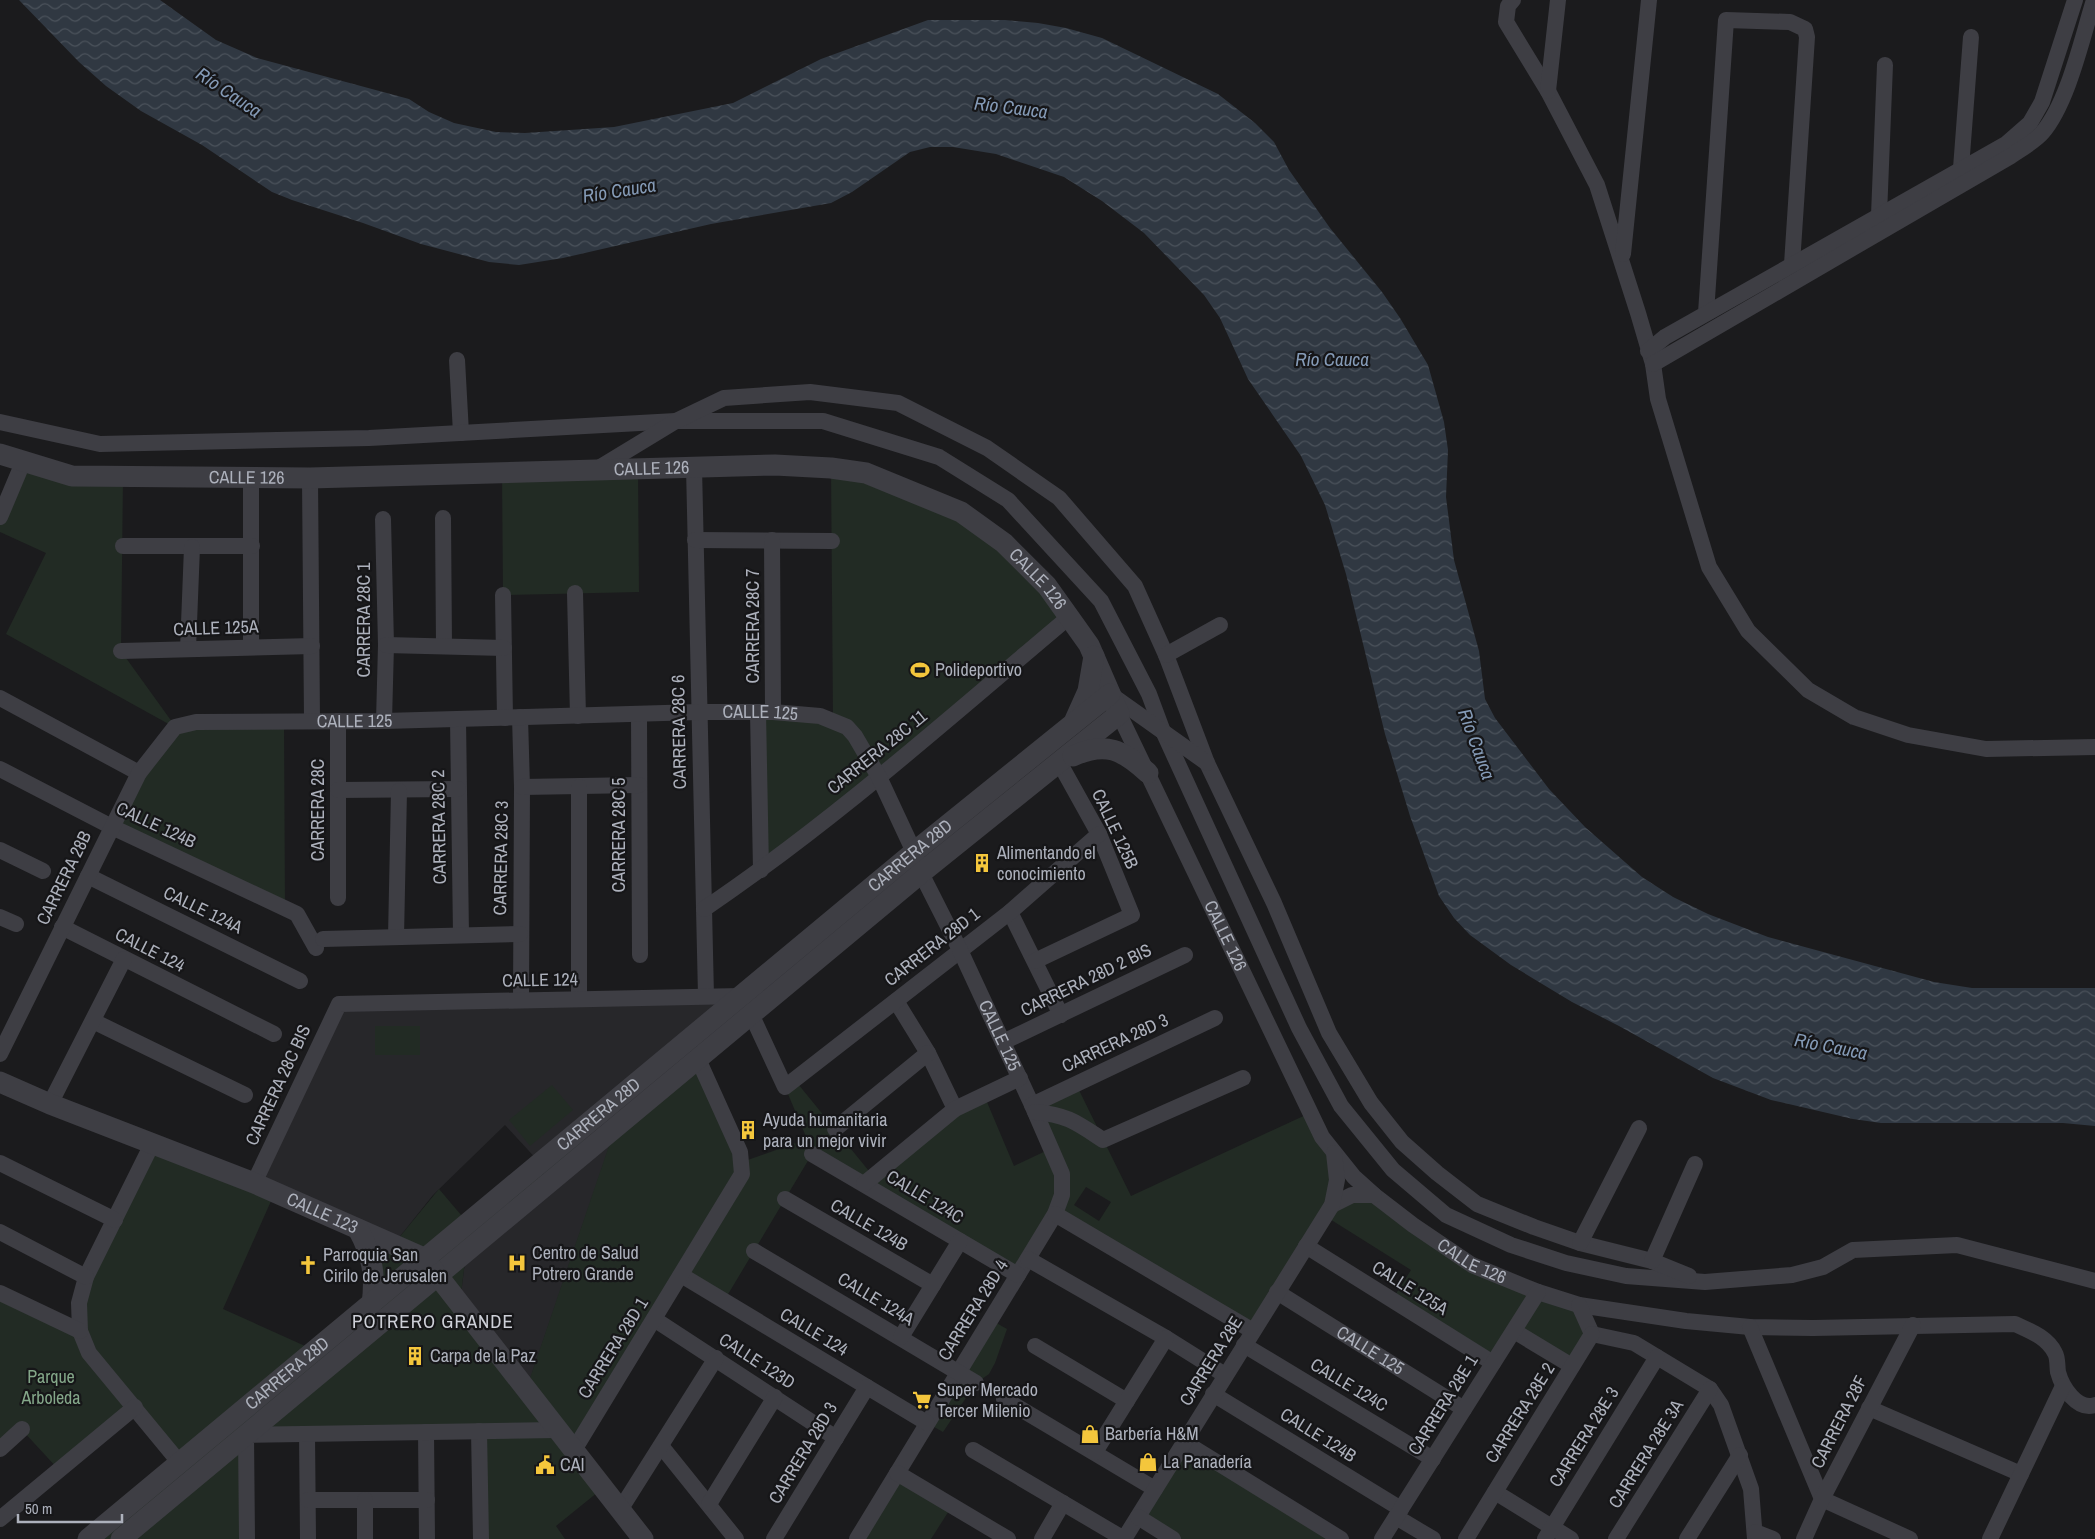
<svg xmlns="http://www.w3.org/2000/svg" width="2095" height="1539" viewBox="0 0 2095 1539" font-family="'Archivo Narrow',sans-serif">
  <style>
    .built { fill: #27272a }
    .green { fill: #222b24; fill-rule: evenodd }
    .water { fill: url(#water-waves) }
    .lines { fill: none; stroke-linecap: round; stroke-linejoin: round }
    .minor { stroke: #3e3e44; stroke-width: 16 }
    .tertiary { stroke: #3e3e44; stroke-width: 21 }
    .labels { text-anchor: middle; stroke-width: 4.5; stroke-linejoin: round; paint-order: stroke }
    .street-label { font-size: 18px; fill: #adb1bc; stroke: #161618 }
    .poi-label { font-size: 18px; fill: #adb1bc; stroke: #161618; text-anchor: start }
    .park-label { font-size: 18px; fill: #84a789; stroke: #161618 }
    .water-label { font-size: 19px; font-style: italic; fill: #859bb7; stroke: #161618 }
    .neighbourhood-label { font-size: 19px; letter-spacing: 1px; fill: #ced0d8; stroke: #161618 }
  </style>
  <defs>
    <pattern id="water-waves" width="16" height="10" patternUnits="userSpaceOnUse" patternTransform="scale(1.25)"><rect width="16" height="10" fill="#303842"/><path d="M0 5q4-4 8 0t8 0" fill="none" stroke="#4b525b"/></pattern>
  </defs>
  <rect width="100%" height="100%" fill="#1b1b1d"/>
  <g class="built">
    <polygon points="741,996 540,1163 505,1125 433,1195 393,1245 254,1183 339,1004"/>
    <polygon points="616,1127 526,1391 461,1294 464,1269 467,1258"/>
  </g>
  <g class="green">
    <polygon points="24,460 123,478 121,651 175,726 284,722 285,908 112,827 174,727 6,634 46,553 0,532 0,517"/>
    <polygon points="638,468 639,592 503,595 502,472"/>
    <polygon points="831,468 961,512 1069,617 761,870 758,712 833,721"/>
    <rect x="375" y="1026" width="45" height="29"/>
    <path d="M698,1059L742,1162L807,1139L785,1087L794,1079L873,1176L984,1095L1014,1166L1050,1149L1032,1105L1076,1084L1131,1196L1310,1113L1322,1137L1336,1193L1363,1194L1472,1265L1579,1305L1592,1334L1572,1366L1514,1331L1493,1363L1392,1300L1411,1270L1325,1216L1253,1331L1055,1214L1018,1275L812,1154L724,1301L682,1275L574,1450L603,1488L556,1526L565,1539H481L479,1432L246,1435L247,1539H88L179,1462L135,1408L59,1470L22,1430L0,1449V1293L80,1331L79,1303L152,1144L275,1192L223,1309L314,1350L372,1303L366,1243L393,1245L439,1189L467,1222ZM615,1128L526,1390L461,1294L464,1269L467,1258ZM1086,1187L1111,1202L1099,1221L1074,1205Z"/>
    <polygon points="552,1085 573,1110 530,1146 509,1120"/>
    <polygon points="991,1320 1007,1329 995,1363 989,1374 976,1383 943,1432 927,1423"/>
    <polygon points="1184,1442 1341,1539 1173,1539 1138,1517"/>
    <polygon points="897,1473 952,1506 931,1539 857,1539"/>
  </g>
  <polygon class="water" points="19,0 160,0 216,40 257,58 409,99 429,112 454,123 496,132 525,133 614,127 733,103 821,59 928,20 1005,20 1038,23 1066,28 1102,38 1218,94 1255,123 1274,142 1289,170 1330,228 1382,292 1400,318 1428,365 1444,422 1448,450 1446,497 1454,560 1479,651 1485,699 1495,718 1549,789 1585,827 1642,877 1673,897 1708,914 1768,937 1934,982 1972,988 2095,988 2095,1126 2063,1123 1881,1123 1853,1119 1771,1100 1713,1078 1619,1026 1572,1002 1511,965 1470,935 1454,918 1439,896 1410,816 1385,734 1346,574 1325,505 1301,456 1248,379 1220,318 1204,295 1144,233 1102,201 1064,177 996,154 953,147 930,147 910,152 852,192 831,203 711,224 563,258 519,265 489,262 421,244 363,223 292,200 272,192 202,145 141,111 106,86 79,62"/>
  <g class="lines">
    <g class="minor">
      <polyline points="1513,0 1508,6 1506,22 1548,91 1597,185 1638,313 1653,364 1658,399 1709,567 1748,631 1808,690 1854,717 1908,735 1986,749 2095,747"/>
      <polyline points="1548,91 1558,0"/>
      <polyline points="1961,168 1971,37"/>
      <polyline points="1879,215 1885,65"/>
      <polyline points="1623,254 1649,0"/>
      <polyline points="1706,313 1726,20 1790,22 1805,29 1807,37 1792,264"/>
      <polyline points="1648,351 1665,337 2006,144 2030,123 2042,102 2075,0"/>
      <polyline points="457,360 461,433"/>
      <path d="M1653,364L2011,156C2021,149 2034,142 2042,133C2068,103 2082,38 2094,0"/>
      <polyline points="0,422 100,444 369,438 676,421 823,421 939,457 1008,500 1101,601 1149,694 1162,729 1299,1028 1341,1106 1393,1170 1446,1215 1511,1245 1566,1263 1626,1276 1705,1282 1792,1275 1823,1267 1853,1250 1957,1245 2095,1281"/>
      <polyline points="694,467 706,996"/>
      <polyline points="597,469 676,421 724,398 810,392 898,403 987,448 1059,498 1135,586 1166,655 1207,763 1274,903 1329,1033 1371,1103 1402,1142 1437,1173 1477,1204 1534,1227 1580,1243 1652,1261 1689,1276"/>
      <polyline points="251,477 251,647"/>
      <polyline points="310,478 312,721"/>
      <polyline points="0,517 24,460"/>
      <polyline points="443,518 444,646"/>
      <polyline points="383,519 386,645 384,721"/>
      <polyline points="695,540 832,541"/>
      <polyline points="772,540 773,712"/>
      <polyline points="123,546 252,546"/>
      <polyline points="575,593 578,716"/>
      <polyline points="503,595 505,718"/>
      <polyline points="386,645 504,648"/>
      <polyline points="188,649 192,547"/>
      <polyline points="121,651 312,646"/>
      <polyline points="1166,655 1220,625"/>
      <polyline points="1110,694 1207,763"/>
      <polyline points="0,698 139,773"/>
      <polyline points="758,712 761,870"/>
      <polyline points="639,714 640,955"/>
      <path id="s1" d="M1119,714L1322,1137L1354,1177L1374,1195L1413,1225L1472,1265L1538,1292L1579,1305L1686,1321L1750,1327L1813,1328L2015,1324C2030,1331 2047,1337 2055,1353C2058,1358 2057,1366 2058,1372C2062,1387 2077,1411 2095,1405"/>
      <polyline points="520,717 522,787 521,1000"/>
      <polyline points="458,719 461,935"/>
      <polyline points="338,721 338,898"/>
      <polyline points="0,769 112,827 297,914 316,948"/>
      <polyline points="522,787 639,785"/>
      <polyline points="338,790 458,789"/>
      <polyline points="0,850 43,871"/>
      <polyline points="88,876 300,981"/>
      <path d="M704,909C833,822 950,717 1069,617"/>
      <polyline points="1010,912 1061,1015"/>
      <polyline points="0,917 16,924"/>
      <polyline points="62,927 274,1034"/>
      <polyline points="396,937 399,791"/>
      <polyline points="323,939 520,934"/>
      <polyline points="1035,961 1132,915 1099,834 1059,762"/>
      <polyline points="579,999 579,787"/>
      <polyline points="896,1001 928,1053 955,1109"/>
      <polyline points="752,1016 785,1087 1010,912 1099,834"/>
      <polyline points="93,1021 245,1095"/>
      <polyline points="1003,1042 1185,955"/>
      <path id="s2" d="M0,1054L139,773L175,727L196,722L384,721L699,712H773L820,716L847,727L855,736L879,777L914,852L921,873L960,950L1032,1105L1062,1174V1195L1055,1214L857,1539"/>
      <polyline points="50,1104 124,959"/>
      <polyline points="1032,1105 1215,1018"/>
      <path d="M1035,1112C1068,1115 1077,1123 1103,1140L1243,1078"/>
      <polyline points="835,1129 928,1053"/>
      <polyline points="152,1144 86,1277 79,1303 80,1331 89,1353 179,1462"/>
      <polyline points="812,1154 1018,1275"/>
      <polyline points="0,1163 115,1220"/>
      <polyline points="254,1183 339,1004 741,996"/>
      <polyline points="864,1184 955,1109 1020,1078"/>
      <polyline points="785,1199 933,1285"/>
      <polyline points="1332,1205 1352,1195 1374,1195"/>
      <polyline points="1055,1214 1253,1331"/>
      <polyline points="0,1232 86,1277"/>
      <polyline points="1580,1243 1639,1128"/>
      <polyline points="1306,1246 1493,1363"/>
      <polyline points="754,1251 976,1383"/>
      <polyline points="1028,1259 1166,1338 1225,1375"/>
      <polyline points="1652,1261 1695,1164"/>
      <polyline points="681,1275 927,1423"/>
      <path id="s3" d="M1277,1292L1464,1409"/>
      <polyline points="0,1293 80,1331"/>
      <polyline points="1579,1305 1592,1334"/>
      <polyline points="654,1319 836,1438"/>
      <polyline points="1750,1327 1822,1499 1910,1539"/>
      <polyline points="1514,1331 1572,1366"/>
      <polyline points="1592,1334 1634,1343 1710,1389 1721,1405 1751,1489 1755,1539"/>
      <polyline points="901,1337 960,1241"/>
      <polyline points="1244,1345 1433,1459"/>
      <polyline points="1035,1346 1127,1401"/>
      <polyline points="1213,1394 1401,1509"/>
      <polyline points="1004,1399 1155,1489"/>
      <polyline points="1869,1408 2021,1474"/>
      <polyline points="479,1431 481,1539"/>
      <polyline points="426,1432 427,1539"/>
      <polyline points="307,1434 308,1539"/>
      <polyline points="1184,1442 1341,1539"/>
      <polyline points="662,1447 736,1539"/>
      <polyline points="0,1449 22,1429"/>
      <polyline points="574,1450 742,1174 740,1152 698,1059"/>
      <polyline points="973,1450 1124,1539 1332,1205 1337,1180 1334,1153"/>
      <polyline points="1095,1452 1166,1338"/>
      <polyline points="897,1473 1008,1539"/>
      <polyline points="1495,1492 1571,1539"/>
      <polyline points="308,1500 427,1500"/>
      <polyline points="709,1504 775,1397"/>
      <polyline points="620,1510 716,1358"/>
      <polyline points="1138,1517 1173,1539"/>
      <polyline points="1396,1517 1433,1539"/>
      <polyline points="0,1519 135,1407"/>
      <polyline points="1755,1532 1773,1539"/>
      <polyline points="247,1539 246,1435 557,1430"/>
      <polyline points="365,1539 365,1500"/>
      <polyline points="774,1539 867,1387"/>
      <polyline points="1042,1539 1063,1503"/>
      <polyline points="1382,1539 1538,1292"/>
      <polyline points="1466,1539 1592,1334"/>
      <polyline points="1545,1539 1657,1357"/>
      <polyline points="1616,1539 1710,1389"/>
      <polyline points="1687,1539 1740,1455"/>
      <polyline points="1804,1539 1822,1499 1913,1325"/>
      <polyline points="1990,1539 2063,1386"/>
    </g>
    <g class="tertiary">
      <path id="s4" d="M0,454L72,476L310,478L775,465L831,468L866,473L961,512L1004,543L1047,586L1089,645L1119,714L921,873L121,1539"/>
      <polyline points="1075,720 1088,691 1094,656"/>
      <path d="M1073,756C1106,741 1123,750 1148,773"/>
      <path id="s5" d="M0,1082L50,1104L254,1183L424,1258L643,1539"/>
      <path d="M358,1229C372,1254 376,1276 372,1304"/>
      <path id="s6" d="M88,1539L914,852L1110,694"/>
    </g>
  </g>
  <defs>
    <g id="stadium-bare" transform="scale(1.5)"><path d="M0-5a6.5 5 0 1 0 0 10a6.5 5 0 1 0 0-10ZM-3.5-1.8h7v3.6h-7Z" fill="#f4c63c" stroke="#161618" stroke-width="2.5" paint-order="stroke"/></g>
    <g id="building-bare" transform="scale(1.5)"><path d="M-4-6H4V6H1V3H-1V6H-4ZM-2.5-4.3h1.7v1.8h-1.7ZM.8-4.3h1.7v1.8H.8ZM-2.5-1h1.7V.8h-1.7ZM.8-1h1.7V.8H.8Z" fill="#f4c63c" stroke="#161618" stroke-width="2.5" paint-order="stroke"/></g>
    <g id="hospital-bare" transform="scale(1.5)"><path d="M-5-5h3v3.5h4V-5h3V5h-3V1.5h-4V5h-3Z" fill="#f4c63c" stroke="#161618" stroke-width="2.5" paint-order="stroke"/></g>
    <g id="church-bare" transform="scale(1.5)"><path d="M-1.2-6h2.4v3.5h3.3v2.4h-3.3V6h-2.4V-.1h-3.3v-2.4h3.3Z" fill="#f4c63c" stroke="#161618" stroke-width="2.5" paint-order="stroke"/></g>
    <g id="supermarket-bare" transform="scale(1.5)"><path d="M-6-5.5h2.5l.6 2H6L4.5 2H-2.5L-4.4-4H-6ZM-1.5 3.2a1.3 1.3 0 1 0 .1 0ZM3 3.2a1.3 1.3 0 1 0 .1 0Z" fill="#f4c63c" stroke="#161618" stroke-width="2.5" paint-order="stroke"/></g>
    <g id="shop-bare" transform="scale(1.5)"><path d="M-5-2.5h2.3a2.7 3.5 0 0 1 5.4 0H5L5.5 6h-11ZM-1.5-2.5h3a1.5 2.3 0 0 0-3 0Z" fill="#f4c63c" stroke="#161618" stroke-width="2.5" paint-order="stroke"/></g>
    <g id="civic-bare" transform="scale(1.5)"><path d="M-.6-6.5H3V-4.5H.6V-3L4-1V1h2V6H-6V1h2V-1L-.6-3ZM-1.2 2.5V6h2.4V2.5Z" fill="#f4c63c" stroke="#161618" stroke-width="2.5" paint-order="stroke"/></g>
  </defs>
  <g fill-rule="evenodd">
    <use href="#stadium-bare" x="920" y="670"/>
    <use href="#building-bare" x="982" y="863"/>
    <use href="#building-bare" x="748" y="1130"/>
    <use href="#hospital-bare" x="517" y="1263"/>
    <use href="#church-bare" x="308" y="1265"/>
    <use href="#building-bare" x="415" y="1356"/>
    <use href="#supermarket-bare" x="922" y="1400"/>
    <use href="#shop-bare" x="1090" y="1434"/>
    <use href="#shop-bare" x="1148" y="1462"/>
    <use href="#civic-bare" x="545" y="1465"/>
  </g>
  <g class="labels">
    <g class="street-label">
      <text dy="6" stroke="none"><textPath href="#s4" startOffset="655">CALLE 126</textPath></text>
      <text dy="6" stroke="none"><textPath href="#s4" startOffset="250">CALLE 126</textPath></text>
      <text dy="6" stroke="none"><textPath href="#s4" startOffset="1075">CALLE 126</textPath></text>
      <text transform="translate(364 620) rotate(-90)" y="6">CARRERA 28C 1</text>
      <text transform="translate(753 626) rotate(-90)" y="6">CARRERA 28C 7</text>
      <text transform="translate(216 628) rotate(-2)" y="6">CALLE 125A</text>
      <text dy="6" stroke="none"><textPath href="#s2" startOffset="958">CALLE 125</textPath></text>
      <text dy="6" stroke="none"><textPath href="#s2" startOffset="552">CALLE 125</textPath></text>
      <text transform="translate(679 732) rotate(-91)" y="6">CARRERA 28C 6</text>
      <text transform="translate(877 752) rotate(-39)" y="6">CARRERA 28C 11</text>
      <text transform="translate(318 810) rotate(-90)" y="6">CARRERA 28C</text>
      <text transform="translate(156 825) rotate(25)" y="6">CALLE 124B</text>
      <text transform="translate(439 827) rotate(-91)" y="6">CARRERA 28C 2</text>
      <text transform="translate(1115 829) rotate(65)" y="6">CALLE 125B</text>
      <text transform="translate(619 835) rotate(-90)" y="6">CARRERA 28C 5</text>
      <text dy="6" stroke="none"><textPath href="#s6" startOffset="1069">CARRERA 28D</textPath></text>
      <text transform="translate(501 858) rotate(-89)" y="6">CARRERA 28C 3</text>
      <text transform="translate(64 878) rotate(-64)" y="6">CARRERA 28B</text>
      <text transform="translate(203 910) rotate(26)" y="6">CALLE 124A</text>
      <text dy="6" stroke="none"><textPath href="#s1" startOffset="246">CALLE 126</textPath></text>
      <text transform="translate(932 947) rotate(-38)" y="6">CARRERA 28D 1</text>
      <text transform="translate(150 950) rotate(27)" y="6">CALLE 124</text>
      <text transform="translate(540 980) rotate(-1)" y="6">CALLE 124</text>
      <text transform="translate(1086 980) rotate(-26)" y="6">CARRERA 28D 2 BIS</text>
      <text dy="6" stroke="none"><textPath href="#s2" startOffset="1392">CALLE 125</textPath></text>
      <text transform="translate(1115 1043) rotate(-25)" y="6">CARRERA 28D 3</text>
      <text transform="translate(278 1085) rotate(-65)" y="6">CARRERA 28C BIS</text>
      <text dy="6" stroke="none"><textPath href="#s6" startOffset="664">CARRERA 28D</textPath></text>
      <text transform="translate(925 1197) rotate(31)" y="6">CALLE 124C</text>
      <text dy="6" stroke="none"><textPath href="#s5" startOffset="348">CALLE 123</textPath></text>
      <text transform="translate(869 1225) rotate(30)" y="6">CALLE 124B</text>
      <text dy="6" stroke="none"><textPath href="#s1" startOffset="666">CALLE 126</textPath></text>
      <text transform="translate(1410 1288) rotate(32)" y="6">CALLE 125A</text>
      <text transform="translate(876 1299) rotate(31)" y="6">CALLE 124A</text>
      <text transform="translate(973 1310) rotate(-58)" y="6">CARRERA 28D 4</text>
      <text transform="translate(814 1332) rotate(31)" y="6">CALLE 124</text>
      <text transform="translate(613 1348) rotate(-58)" y="6">CARRERA 28D 1</text>
      <text dy="6" stroke="none"><textPath href="#s3" startOffset="110">CALLE 125</textPath></text>
      <text transform="translate(757 1361) rotate(33)" y="6">CALLE 123D</text>
      <text transform="translate(1211 1361) rotate(-58)" y="6">CARRERA 28E</text>
      <text dy="6" stroke="none"><textPath href="#s6" startOffset="259">CARRERA 28D</textPath></text>
      <text transform="translate(1349 1385) rotate(31)" y="6">CALLE 124C</text>
      <text transform="translate(1443 1405) rotate(-58)" y="6">CARRERA 28E 1</text>
      <text transform="translate(1520 1413) rotate(-58)" y="6">CARRERA 28E 2</text>
      <text transform="translate(1839 1422) rotate(-63)" y="6">CARRERA 28F</text>
      <text transform="translate(1318 1435) rotate(32)" y="6">CALLE 124B</text>
      <text transform="translate(1584 1437) rotate(-58)" y="6">CARRERA 28E 3</text>
      <text transform="translate(803 1453) rotate(-59)" y="6">CARRERA 28D 3</text>
      <text transform="translate(1646 1454) rotate(-58)" y="6">CARRERA 28E 3A</text>
    </g>
    <g class="poi-label">
      <text x="935" y="676">Polideportivo</text>
      <text x="997" y="859">Alimentando el<tspan x="997" dy="21">conocimiento</tspan></text>
      <text x="763" y="1126">Ayuda humanitaria<tspan x="763" dy="21">para un mejor vivir</tspan></text>
      <text x="532" y="1259">Centro de Salud<tspan x="532" dy="21">Potrero Grande</tspan></text>
      <text x="323" y="1261">Parroquia San<tspan x="323" dy="21">Cirilo de Jerusalen</tspan></text>
      <text x="430" y="1362">Carpa de la Paz</text>
      <text x="937" y="1396">Super Mercado<tspan x="937" dy="21">Tercer Milenio</tspan></text>
      <text x="1105" y="1440">Barbería H&amp;M</text>
      <text x="1163" y="1468">La Panadería</text>
      <text x="560" y="1471">CAI</text>
    </g>
    <g class="park-label">
      <text x="51" y="1383">Parque<tspan x="51" dy="21">Arboleda</tspan></text>
    </g>
    <g class="water-label">
      <text transform="translate(229 92) rotate(34)" y="7">Río Cauca</text>
      <text transform="translate(1011 107) rotate(7)" y="7">Río Cauca</text>
      <text transform="translate(619 190) rotate(-9)" y="7">Río Cauca</text>
      <text x="1332" y="366">Río Cauca</text>
      <text transform="translate(1477 744) rotate(70)" y="7">Río Cauca</text>
      <text transform="translate(1831 1046) rotate(11)" y="7">Río Cauca</text>
    </g>
    <g class="neighbourhood-label">
      <text x="433" y="1328">POTRERO GRANDE</text>
    </g>
  </g>
  <path d="M18 1514v8h104v-8" fill="none" stroke="#adb1bc" stroke-width="2.5"/>
  <text x="25" y="1514" font-size="15" fill="#adb1bc" stroke="#161618" stroke-width="4" paint-order="stroke">50 m</text>
</svg>
